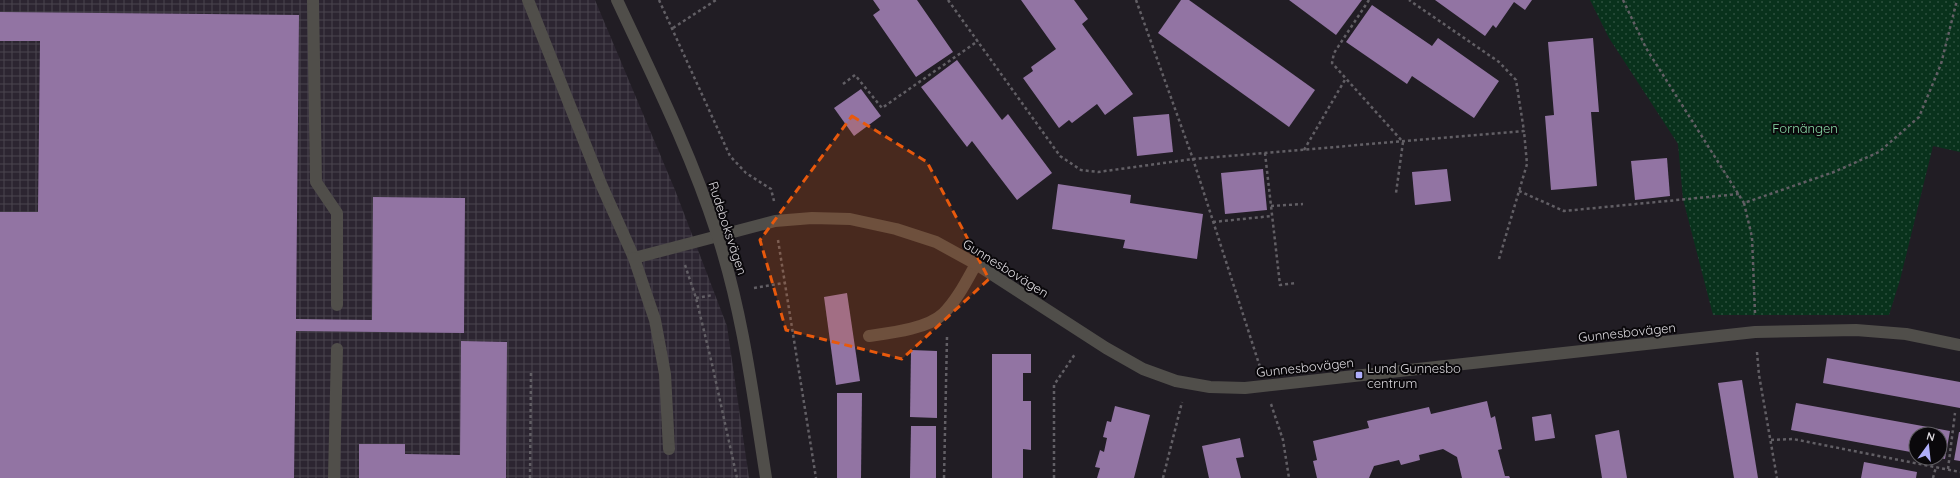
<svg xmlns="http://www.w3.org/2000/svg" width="1960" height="478" viewBox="0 0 1960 478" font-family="Quicksand,sans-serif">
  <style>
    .industrial { fill: url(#industrial-grid) }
    .green { fill: url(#green-dots) }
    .building { fill: #9274a3 }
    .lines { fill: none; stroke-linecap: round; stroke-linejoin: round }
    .path { stroke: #625f65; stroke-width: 2.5; stroke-dasharray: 3 3; stroke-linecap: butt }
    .service { stroke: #504e4a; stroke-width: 12 }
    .minor { stroke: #504e4a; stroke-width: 12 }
    .tertiary { stroke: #504e4a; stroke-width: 12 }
    .marked { fill: #e8590c; fill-opacity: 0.2; stroke: #e8590c; stroke-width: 3; stroke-dasharray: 8 5; stroke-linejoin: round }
    .poi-dot { fill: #afaefa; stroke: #0a080b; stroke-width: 1.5 }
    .labels { text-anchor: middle; stroke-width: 4; stroke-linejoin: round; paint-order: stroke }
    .park-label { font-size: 13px; fill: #8bdda9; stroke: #0a080b }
    .street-label { font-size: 13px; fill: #dddadf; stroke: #0a080b }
    .poi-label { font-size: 13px; fill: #dddadf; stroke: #0a080b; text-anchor: start }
  </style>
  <defs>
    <pattern id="industrial-grid" width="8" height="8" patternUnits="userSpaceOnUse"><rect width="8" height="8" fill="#2c2531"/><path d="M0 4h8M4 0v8" fill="none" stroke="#4a444e"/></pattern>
    <pattern id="green-dots" width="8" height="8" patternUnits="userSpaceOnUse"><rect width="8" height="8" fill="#09321c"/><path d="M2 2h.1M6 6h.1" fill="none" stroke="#2c4f3d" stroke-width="1.8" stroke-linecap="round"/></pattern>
  </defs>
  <rect width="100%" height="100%" fill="#211d24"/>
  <polygon class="industrial" points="0,0 595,0 675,190 727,326 749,478 0,478"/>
  <polygon class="green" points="1590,0 1960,0 1960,152 1933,146 1900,280 1889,315 1713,315 1683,199 1678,144 1609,38"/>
  <g class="building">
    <polygon points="873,0 917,0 953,52 916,77 873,15 880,10"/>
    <polygon points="1021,0 1074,0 1088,19 1082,24 1133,94 1105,115 1097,104 1072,123 1069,120 1059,128 1023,78 1033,71 1031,67 1056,49"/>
    <polygon points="1181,0 1189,0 1315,90 1289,127 1158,33"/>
    <polygon points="1289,0 1362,0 1336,35"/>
    <polygon points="1435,0 1532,0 1525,10 1514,2 1496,28 1493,25 1485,36"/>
    <polygon points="1372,5 1432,46 1438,38 1499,81 1474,118 1412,76 1407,84 1346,42"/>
    <polygon points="0,12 299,15 296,319 372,320 373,197 465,198 464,333 296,331 294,478 0,478 0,212 38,212 40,41 0,41"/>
    <polygon points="1593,38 1599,112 1591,112 1597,186 1551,190 1545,116 1554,115 1548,42"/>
    <polygon points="957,60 1002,120 1008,114 1052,173 1017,200 972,141 967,147 921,87"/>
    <polygon points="861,89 881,116 854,136 834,108"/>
    <polygon points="1169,114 1173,152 1137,156 1133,117"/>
    <polygon points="1667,158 1670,196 1635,200 1631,161"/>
    <polygon points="1263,169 1267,210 1225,214 1221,173"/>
    <polygon points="1447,169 1451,201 1415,205 1412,172"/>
    <polygon points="1058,184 1131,195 1130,203 1203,214 1197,259 1123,248 1125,240 1052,229"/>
    <polygon points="847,293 860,381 836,385 824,297"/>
    <polygon points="461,341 507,342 506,478 359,478 359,444 405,444 405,454 460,455"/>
    <polygon points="911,350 937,351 937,418 910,417"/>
    <polygon points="992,354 1031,354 1031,373 1023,373 1023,401 1031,401 1031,450 1023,449 1023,478 992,478"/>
    <polygon points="1827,358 1960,382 1960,408 1823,383"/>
    <polygon points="1742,380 1758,478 1734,478 1718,383"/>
    <polygon points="837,393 862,393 861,478 837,478"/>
    <polygon points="1487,401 1491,418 1495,416 1502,449 1498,450 1505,476 1509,476 1510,478 1462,478 1457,457 1443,449 1419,455 1420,460 1401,465 1399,460 1374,466 1369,478 1317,478 1313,461 1317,460 1313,441 1369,428 1367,421 1429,407 1431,414"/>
    <polygon points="1796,403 1950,431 1945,459 1940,458 1940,434 1916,434 1916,453 1791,430"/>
    <polygon points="1115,406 1150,415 1134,478 1097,478 1100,468 1095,467 1100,450 1104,452 1107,438 1103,437 1107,421 1111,422"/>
    <polygon points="1551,414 1555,438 1535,441 1532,417"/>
    <polygon points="911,426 936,426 936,478 910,478"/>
    <polygon points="1619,430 1627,478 1602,478 1595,435"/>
    <polygon points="1959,432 1960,432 1960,461 1954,460"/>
    <polygon points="1240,438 1244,457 1236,458 1241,478 1209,478 1202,446"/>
    <polygon points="1864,462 1917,472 1916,478 1861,478"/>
  </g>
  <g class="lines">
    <g class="path">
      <polyline points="659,0 730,156 746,173 771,189 774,201"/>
      <polyline points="948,0 1060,156 1081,170 1098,172 1193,159 1524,131 1516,80 1499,62 1409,0"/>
      <polyline points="1136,0 1193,159 1260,367"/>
      <polyline points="1369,0 1334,53 1332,63 1403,142 1396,193"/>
      <polyline points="1623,0 1646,48 1744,203"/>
      <polyline points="673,28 716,0"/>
      <polyline points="843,84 855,75 882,108 978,41"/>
      <polyline points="1304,150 1346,78"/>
      <polyline points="1265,153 1280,285 1296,283"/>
      <polyline points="1519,191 1564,211 1739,194"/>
      <polyline points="1271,206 1303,204"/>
      <polyline points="1213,222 1272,216"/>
      <polyline points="778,240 816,478"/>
      <polyline points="1499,259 1527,164 1524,131"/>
      <polyline points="685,265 696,298 712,364 737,478"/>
      <polyline points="754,288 784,283"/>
      <polyline points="696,298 713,295"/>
      <polyline points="1755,313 1752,237 1744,203 1834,172 1879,152 1919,117 1941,64 1957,0"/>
      <polyline points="1757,352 1759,375 1777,478"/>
      <polyline points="1271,404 1283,440 1289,478"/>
      <polyline points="1771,440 1793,439 1960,472"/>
      <polyline points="1948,469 1955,413"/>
      <polyline points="530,478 531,370"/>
      <polyline points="944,478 947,337"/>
      <polyline points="1054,478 1054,385 1075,354"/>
      <polyline points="1163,478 1182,402"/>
      <polyline points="1933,478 1936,467"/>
    </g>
    <g class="service">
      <polyline points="313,0 316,182 337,213 337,305"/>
      <polyline points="528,0 601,184 634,258 718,236"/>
      <polyline points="634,258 655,320 665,374 669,449"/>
      <path d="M869,336C890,333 927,329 943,314C957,300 966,282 976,264"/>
      <polyline points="334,478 337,349"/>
    </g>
    <polyline class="minor" points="718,236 775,221 812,218 850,219 896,229 936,242 976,264 1106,348 1143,369 1176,381 1210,387 1245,388 1755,332 1856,330 1906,334 1960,345"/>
    <path class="tertiary" d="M617,0C653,77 691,153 717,234C743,313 753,396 766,478"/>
  </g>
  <path class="marked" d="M852,116L927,162L989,279L902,359L786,330L760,240Z"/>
  <rect class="poi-dot" x="1355" y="371" width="8" height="8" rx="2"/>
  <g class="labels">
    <g class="park-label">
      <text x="1805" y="133">Fornängen</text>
    </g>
    <g class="street-label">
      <text transform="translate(728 228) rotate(72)" y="5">Rudeboksvägen</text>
      <text transform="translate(1006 268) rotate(32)" y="5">Gunnesbovägen</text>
      <text transform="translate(1627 332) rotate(-6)" y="5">Gunnesbovägen</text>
      <text transform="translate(1305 367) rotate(-6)" y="5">Gunnesbovägen</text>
    </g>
    <g class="poi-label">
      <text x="1367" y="373">Lund Gunnesbo<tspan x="1367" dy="15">centrum</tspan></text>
    </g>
  </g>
  <g transform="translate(1928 446) rotate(15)"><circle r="19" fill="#0a080b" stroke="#5e5c60"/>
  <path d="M0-3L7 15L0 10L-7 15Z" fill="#afaefa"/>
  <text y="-6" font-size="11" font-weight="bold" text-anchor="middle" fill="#dddadf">N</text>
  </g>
</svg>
